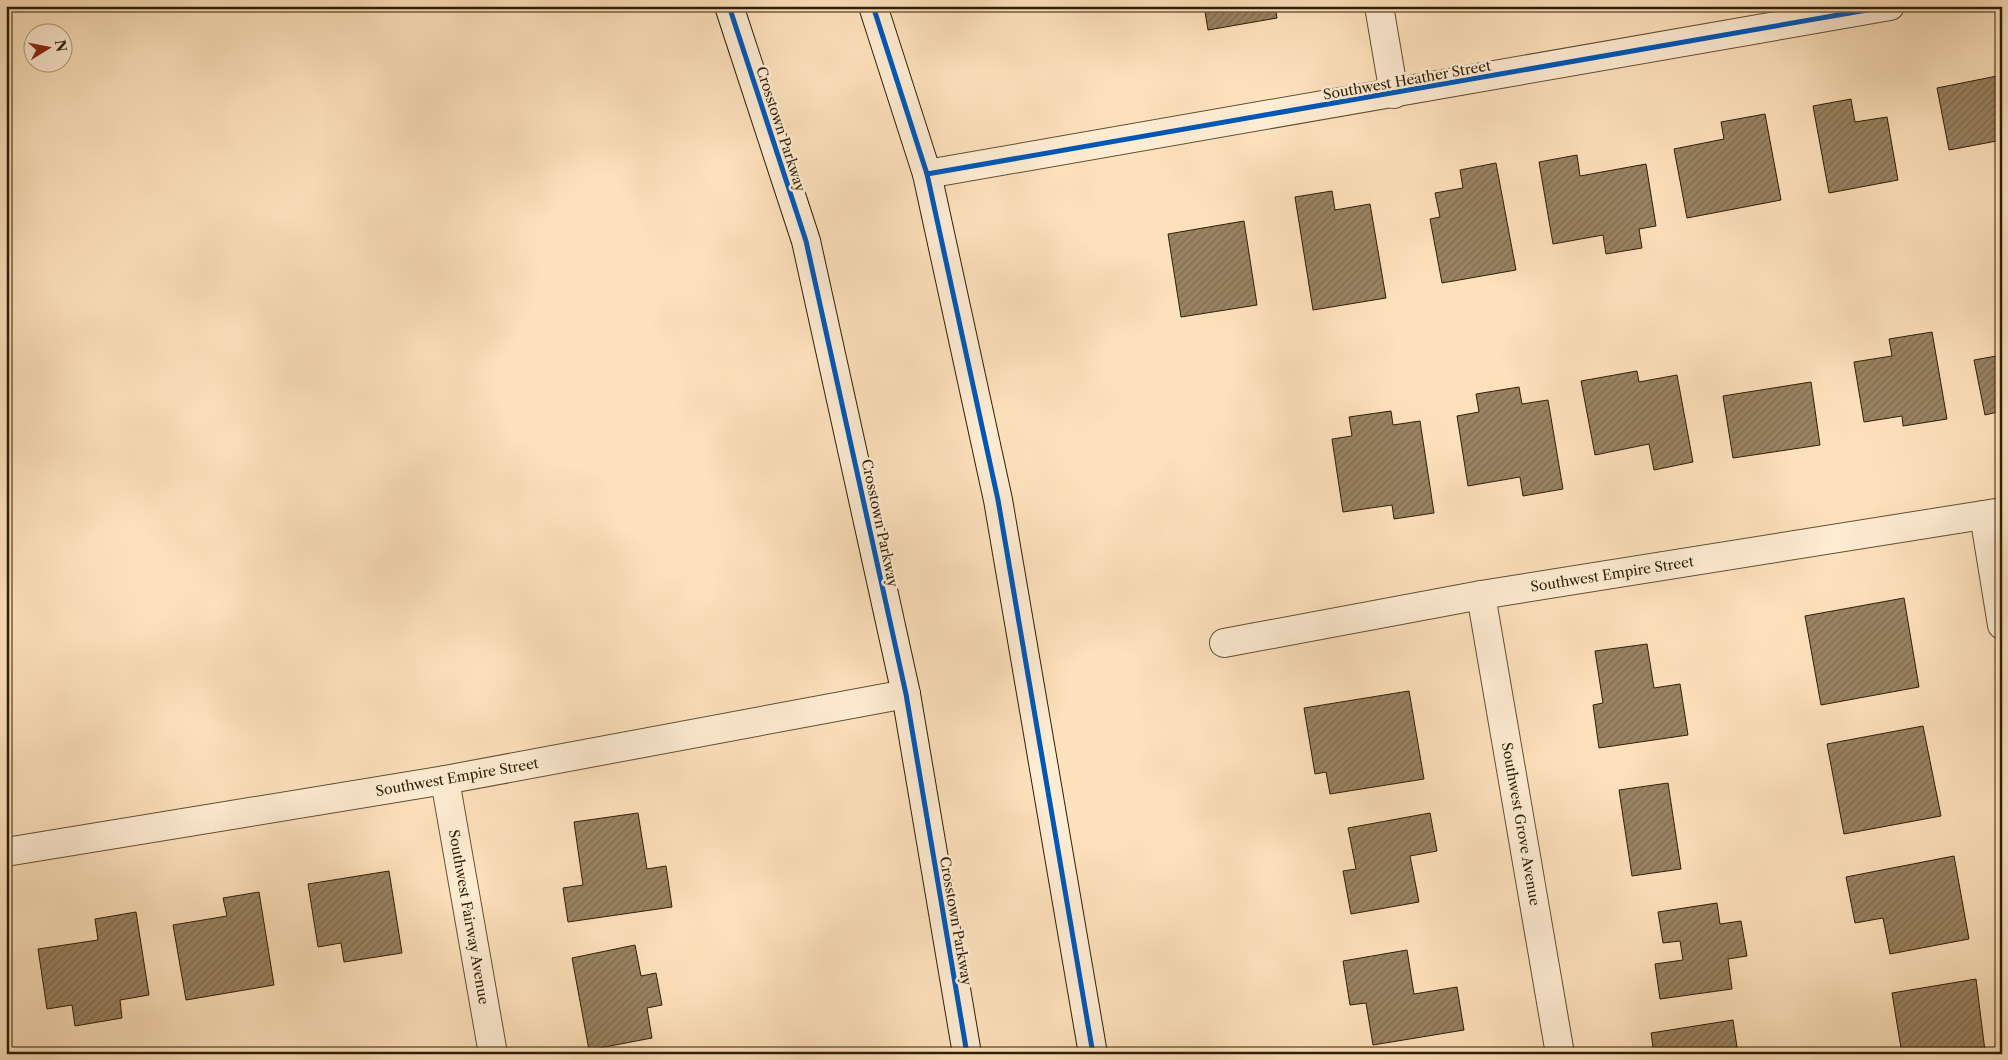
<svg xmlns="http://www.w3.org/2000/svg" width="2008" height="1060" viewBox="0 0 2008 1060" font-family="'Libre Caslon Text',serif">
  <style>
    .building { fill: url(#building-hatch); stroke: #2f1e03 }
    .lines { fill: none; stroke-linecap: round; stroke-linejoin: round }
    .minor-casing { stroke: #624f31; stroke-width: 30 }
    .secondary-casing { stroke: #2f1e03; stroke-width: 30 }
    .minor { stroke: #feecd3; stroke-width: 28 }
    .secondary { stroke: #feecd3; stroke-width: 28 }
    .cycleway-casing { stroke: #feecd3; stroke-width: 8 }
    .cycleway { stroke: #0057b8; stroke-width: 5 }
    .labels { text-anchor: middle; stroke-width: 5; stroke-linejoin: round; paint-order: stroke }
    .street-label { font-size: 14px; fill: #2f1e03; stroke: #feecd3 }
  </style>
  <defs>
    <pattern id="building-hatch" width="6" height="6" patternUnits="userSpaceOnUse" patternTransform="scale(1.25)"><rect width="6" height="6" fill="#9a8363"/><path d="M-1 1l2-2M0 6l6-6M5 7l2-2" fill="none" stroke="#7e6b4f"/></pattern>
  </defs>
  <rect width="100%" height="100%" fill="#fde1bc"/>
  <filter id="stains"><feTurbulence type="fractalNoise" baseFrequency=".004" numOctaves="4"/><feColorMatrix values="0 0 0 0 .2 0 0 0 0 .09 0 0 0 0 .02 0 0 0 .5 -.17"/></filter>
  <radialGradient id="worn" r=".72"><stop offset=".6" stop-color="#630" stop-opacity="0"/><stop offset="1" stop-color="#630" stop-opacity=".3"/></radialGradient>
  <g class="building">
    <polygon points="1204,6 1275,6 1277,18 1208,30"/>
    <polygon points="2002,75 2002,140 1949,150 1937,88"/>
    <polygon points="1851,99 1855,122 1887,117 1898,180 1829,193 1813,106"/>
    <polygon points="1765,114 1781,200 1687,218 1674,149 1724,139 1721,122"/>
    <polygon points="1577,155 1580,176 1646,164 1656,226 1639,229 1642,248 1606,254 1603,235 1553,244 1539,162"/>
    <polygon points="1496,163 1516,270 1442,283 1430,219 1440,217 1435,193 1463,188 1460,170"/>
    <polygon points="1332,191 1335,210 1370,204 1386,298 1313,310 1295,197"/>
    <polygon points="1244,221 1257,305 1181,317 1168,234"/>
    <polygon points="1932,332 1947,419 1903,426 1902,416 1864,422 1854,362 1892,356 1889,339"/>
    <polygon points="2002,355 2002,411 1985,415 1974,360"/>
    <polygon points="1637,371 1639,382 1677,375 1693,462 1654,470 1649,444 1595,455 1581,381"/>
    <polygon points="1811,382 1820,445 1733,458 1723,396"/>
    <polygon points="1519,387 1522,404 1548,400 1563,489 1523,496 1520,477 1468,486 1457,416 1479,412 1476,394"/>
    <polygon points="1391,411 1393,425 1420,421 1434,513 1394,519 1392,505 1343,512 1332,439 1352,436 1349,417"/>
    <polygon points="1904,598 1919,687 1821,705 1805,616"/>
    <polygon points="1647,644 1654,688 1680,684 1688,735 1599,748 1593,705 1603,703 1595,651"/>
    <polygon points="1409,691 1424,779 1330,794 1326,772 1315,774 1304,708"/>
    <polygon points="1923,726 1941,816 1844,834 1827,744"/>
    <polygon points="1668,783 1681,869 1632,876 1619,790"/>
    <polygon points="638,813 647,869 666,866 672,907 568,922 563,888 583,885 574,822"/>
    <polygon points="1430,813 1437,851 1410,856 1419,902 1351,914 1343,871 1356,869 1348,828"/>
    <polygon points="1954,856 1969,939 1890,954 1883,918 1855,923 1846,877"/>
    <polygon points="389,871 402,953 344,962 341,943 318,947 308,884"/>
    <polygon points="259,892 274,985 186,1000 173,925 227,916 223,898"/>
    <polygon points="1717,903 1720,924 1741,921 1747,956 1728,959 1732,989 1660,999 1655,964 1683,960 1680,941 1663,943 1658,912"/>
    <polygon points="136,912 149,995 120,1000 122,1018 75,1026 72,1005 47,1009 38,949 98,940 95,919"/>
    <polygon points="635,945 641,976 656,973 662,1005 647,1008 652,1038 589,1050 572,958"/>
    <polygon points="1407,950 1414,994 1457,987 1464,1030 1373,1045 1366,1003 1350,1005 1343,961"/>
    <polygon points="1976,979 1985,1051 1972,1054 1902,1054 1892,993"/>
    <polygon points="1733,1020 1738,1054 1654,1054 1651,1033"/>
  </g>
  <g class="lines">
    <g class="minor-casing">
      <g id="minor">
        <polyline points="1379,6 1394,94"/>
        <polyline points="927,174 1890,6"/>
        <polyline points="1984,515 2002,625"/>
        <polyline points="1481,595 1560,1054"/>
        <polyline points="1224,643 1481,595 2002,512"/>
        <polyline points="445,780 493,1054"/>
        <polyline points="6,852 445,780 906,694"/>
      </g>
    </g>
    <g class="secondary-casing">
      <g id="secondary">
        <polyline points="729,6 806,241 906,694 967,1054"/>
        <polyline points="873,6 927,174 998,500 1093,1054"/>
      </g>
    </g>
    <use href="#minor" class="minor"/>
    <use href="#secondary" class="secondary"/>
    <g class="cycleway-casing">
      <g id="cycleway">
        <polyline points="729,6 806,241 906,694 967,1054"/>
        <polyline points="873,6 927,174 998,500 1093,1054"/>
        <polyline points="927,174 1890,6"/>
      </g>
    </g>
    <use href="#cycleway" class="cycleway"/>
  </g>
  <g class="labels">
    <g class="street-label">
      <text transform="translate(1407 80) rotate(-10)" y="5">Southwest Heather Street</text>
      <text transform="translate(781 129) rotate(72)" y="5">Crosstown Parkway</text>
      <text transform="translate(880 523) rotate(78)" y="5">Crosstown Parkway</text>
      <text transform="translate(1612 574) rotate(-9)" y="5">Southwest Empire Street</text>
      <text transform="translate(457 777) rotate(-10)" y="5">Southwest Empire Street</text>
      <text transform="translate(1521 824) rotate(80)" y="5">Southwest Grove Avenue</text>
      <text transform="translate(469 917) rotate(80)" y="5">Southwest Fairway Avenue</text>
      <text transform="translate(956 921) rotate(80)" y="5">Crosstown Parkway</text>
    </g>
  </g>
  <rect width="2008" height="1060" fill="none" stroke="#fde1bc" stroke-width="25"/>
  <rect x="8" y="8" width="1993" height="1045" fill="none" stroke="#2f1e03" stroke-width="2.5"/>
  <rect x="12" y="12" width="1983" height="1035" fill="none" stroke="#2f1e03"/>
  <g transform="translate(48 48) rotate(80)"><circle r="24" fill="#feecd3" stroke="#ab9a80"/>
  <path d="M0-4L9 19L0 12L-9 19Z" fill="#8f2418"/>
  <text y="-8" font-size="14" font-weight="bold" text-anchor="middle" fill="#2f1e03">N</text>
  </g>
  <rect width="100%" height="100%" filter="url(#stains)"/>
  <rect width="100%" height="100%" fill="url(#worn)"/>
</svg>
